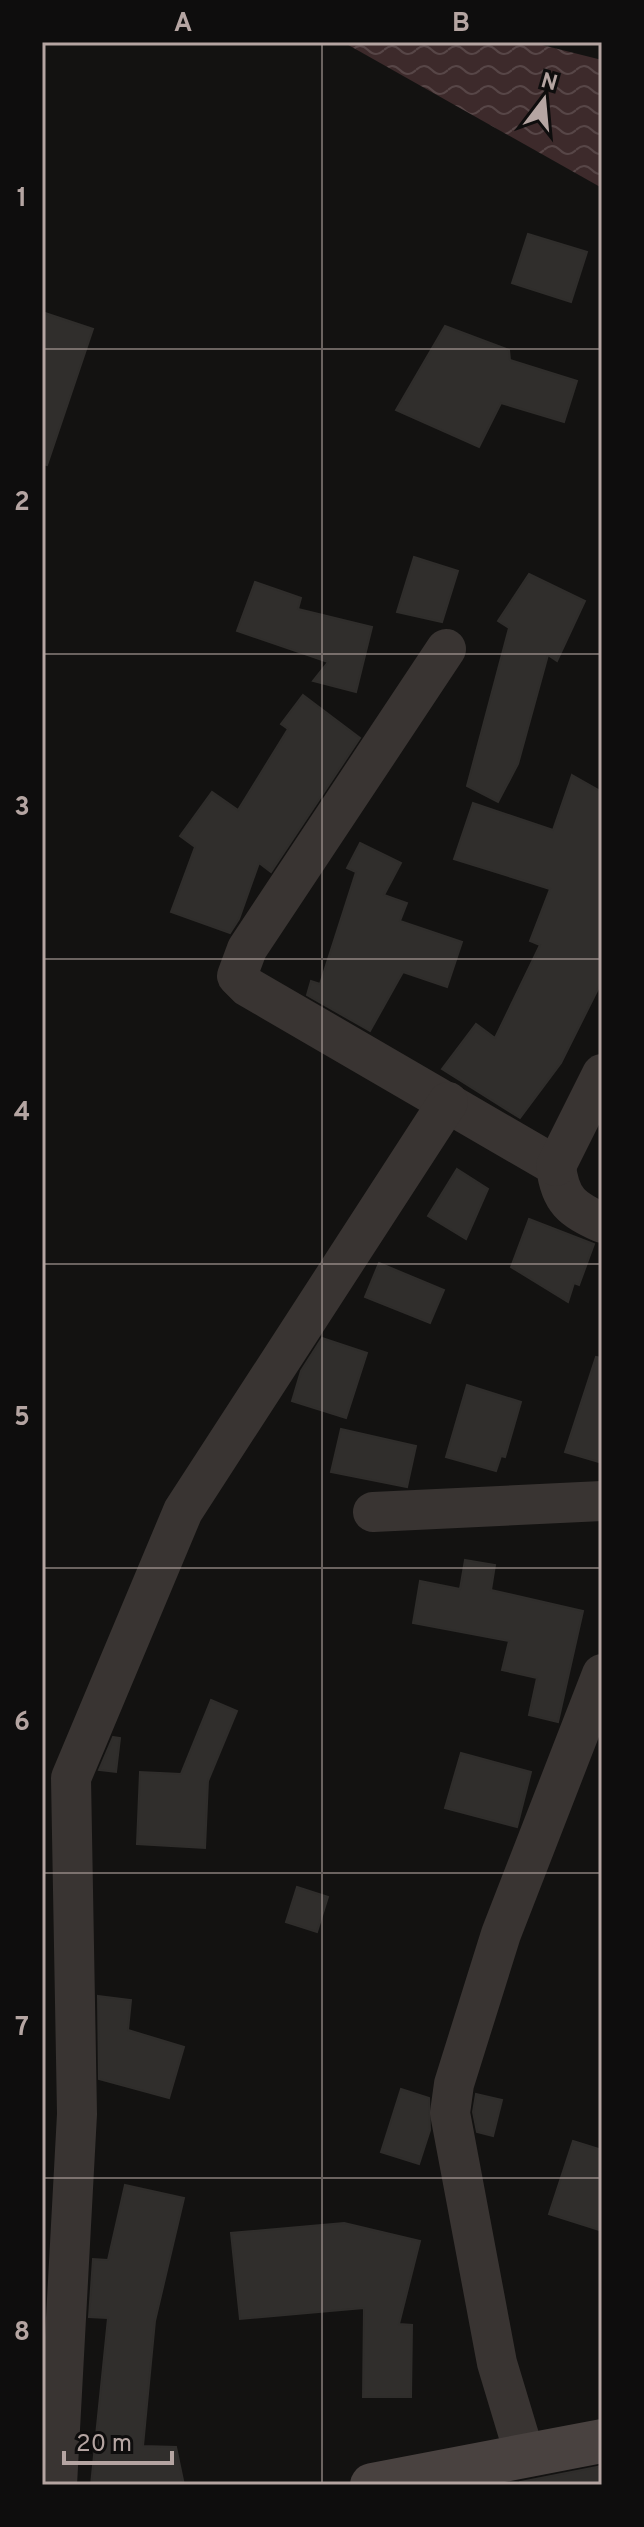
<svg xmlns="http://www.w3.org/2000/svg" width="644" height="2527" viewBox="0 0 644 2527" font-family="Overpass,sans-serif">
  <style>
    .water { fill: url(#water-waves) }
    .building { fill: #302e2c; stroke: #2f2d2b; stroke-width: 2 }
    .lines { fill: none; stroke-linecap: round; stroke-linejoin: round }
    .street { stroke: #393432; stroke-width: 40 }
    .secondary { stroke: #494240; stroke-width: 44 }
    .grid { fill: none; stroke: #b5a5a2; stroke-width: 2; stroke-opacity: 0.55 }
    .neatline { fill: none; stroke: #b5a5a2; stroke-width: 3 }
    .grid-label { font-size: 26px; text-anchor: middle; font-weight: bold; fill: #b5a5a2 }
  </style>
  <defs>
    <pattern id="water-waves" width="16" height="10" patternUnits="userSpaceOnUse" patternTransform="scale(2)"><rect width="16" height="10" fill="#3d2a2b"/><path d="M0 5q4-4 8 0t8 0" fill="none" stroke="#574647"/></pattern>
  </defs>
  <rect width="100%" height="100%" fill="#131211"/>
  <polygon class="water" points="343,42 530,42 602,60 602,188"/>
  <g class="building">
    <polygon points="528,234 587,252 571,302 512,283"/>
    <polygon points="42,312 93,329 47,465 42,464"/>
    <polygon points="445,326 509,350 510,360 577,381 564,422 501,403 479,447 396,410"/>
    <polygon points="414,557 458,571 442,622 397,612"/>
    <polygon points="529,574 585,601 557,661 548,655 518,764 498,802 467,786 509,628 498,621"/>
    <polygon points="255,582 301,598 298,609 372,627 356,692 313,681 328,662 237,631"/>
    <polygon points="303,695 360,738 271,872 259,863 239,919 230,933 171,912 195,847 180,836 212,792 238,810 288,729 281,724"/>
    <polygon points="572,775 602,792 602,981 561,1063 520,1118 442,1069 476,1024 495,1038 540,945 530,941 550,889 454,859 473,803 553,830"/>
    <polygon points="360,843 401,863 384,895 407,903 400,921 462,942 447,987 403,972 370,1031 307,995 311,981 320,984 356,872 347,868"/>
    <polygon points="457,1169 488,1189 466,1239 428,1216"/>
    <polygon points="529,1219 594,1244 579,1285 574,1283 568,1302 511,1267"/>
    <polygon points="379,1263 444,1290 430,1323 365,1297"/>
    <polygon points="322,1338 367,1353 346,1418 292,1401 301,1371"/>
    <polygon points="596,1357 602,1358 602,1463 565,1452"/>
    <polygon points="467,1385 521,1402 505,1457 501,1456 496,1471 446,1457"/>
    <polygon points="341,1429 416,1446 407,1487 331,1472"/>
    <polygon points="465,1560 495,1565 491,1590 583,1611 558,1722 529,1715 537,1678 502,1670 509,1641 413,1623 420,1581 460,1589"/>
    <polygon points="211,1700 237,1711 208,1781 205,1848 137,1844 140,1772 181,1774"/>
    <polygon points="113,1737 120,1738 116,1772 99,1770"/>
    <polygon points="461,1753 531,1772 517,1827 445,1808"/>
    <polygon points="297,1887 328,1897 317,1932 286,1922"/>
    <polygon points="98,1996 131,2000 128,2030 184,2047 169,2098 99,2079"/>
    <polygon points="401,2089 429,2098 430,2130 419,2164 381,2152"/>
    <polygon points="476,2094 502,2100 493,2136 477,2132 473,2112"/>
    <polygon points="573,2141 602,2150 602,2231 549,2214"/>
    <polygon points="125,2185 184,2198 155,2321 143,2446 176,2447 184,2485 91,2485 108,2318 89,2317 93,2259 108,2260"/>
    <polygon points="344,2223 420,2241 399,2324 412,2325 411,2397 363,2397 364,2308 240,2319 231,2233"/>
    <polygon points="602,2466 602,2485 520,2485 520,2482"/>
  </g>
  <g class="lines">
    <g class="street">
      <path d="M446,649L247,949L237,976L248,987L556,1166C560,1201 572,1209 602,1223"/>
      <polyline points="556,1166 602,1074"/>
      <polyline points="373,1512 602,1501"/>
      <polyline points="525,2456 497,2363 450,2113 454,2084 501,1934 602,1674"/>
      <polyline points="57,2485 77,2114 71,1778 183,1511 448,1102"/>
    </g>
    <polyline class="secondary" points="372,2485 602,2441"/>
  </g>
  <path class="grid" d="M322,42V2485M42,349H602M42,654H602M42,959H602M42,1264H602M42,1568H602M42,1873H602M42,2178H602"/>
  <rect width="644" height="2527" fill="none" stroke="#0e0d0d" stroke-width="88"/>
  <g transform="translate(544 100) rotate(16)" stroke="#0e0d0d" stroke-width="6" paint-order="stroke">
  <path d="M0-6L14 30L0 20L-14 30Z" fill="#b5a5a2"/>
  <text y="-12" font-size="22" font-weight="bold" text-anchor="middle" fill="#b5a5a2">N</text>
  </g>
  <path d="M64 2451v12h108v-12" fill="none" stroke="#b5a5a2" stroke-width="4"/>
  <text x="76" y="2451" font-size="24" fill="#b5a5a2" stroke="#0e0d0d" stroke-width="6" paint-order="stroke">20 m</text>
  <rect x="44" y="44" width="556" height="2439" class="neatline"/>
  <g class="grid-label">
    <text x="183" y="31">A</text>
    <text x="461" y="31">B</text>
    <text x="22" y="206">1</text>
    <text x="22" y="510">2</text>
    <text x="22" y="815">3</text>
    <text x="22" y="1120">4</text>
    <text x="22" y="1425">5</text>
    <text x="22" y="1730">6</text>
    <text x="22" y="2035">7</text>
    <text x="22" y="2340">8</text>
  </g>
</svg>
